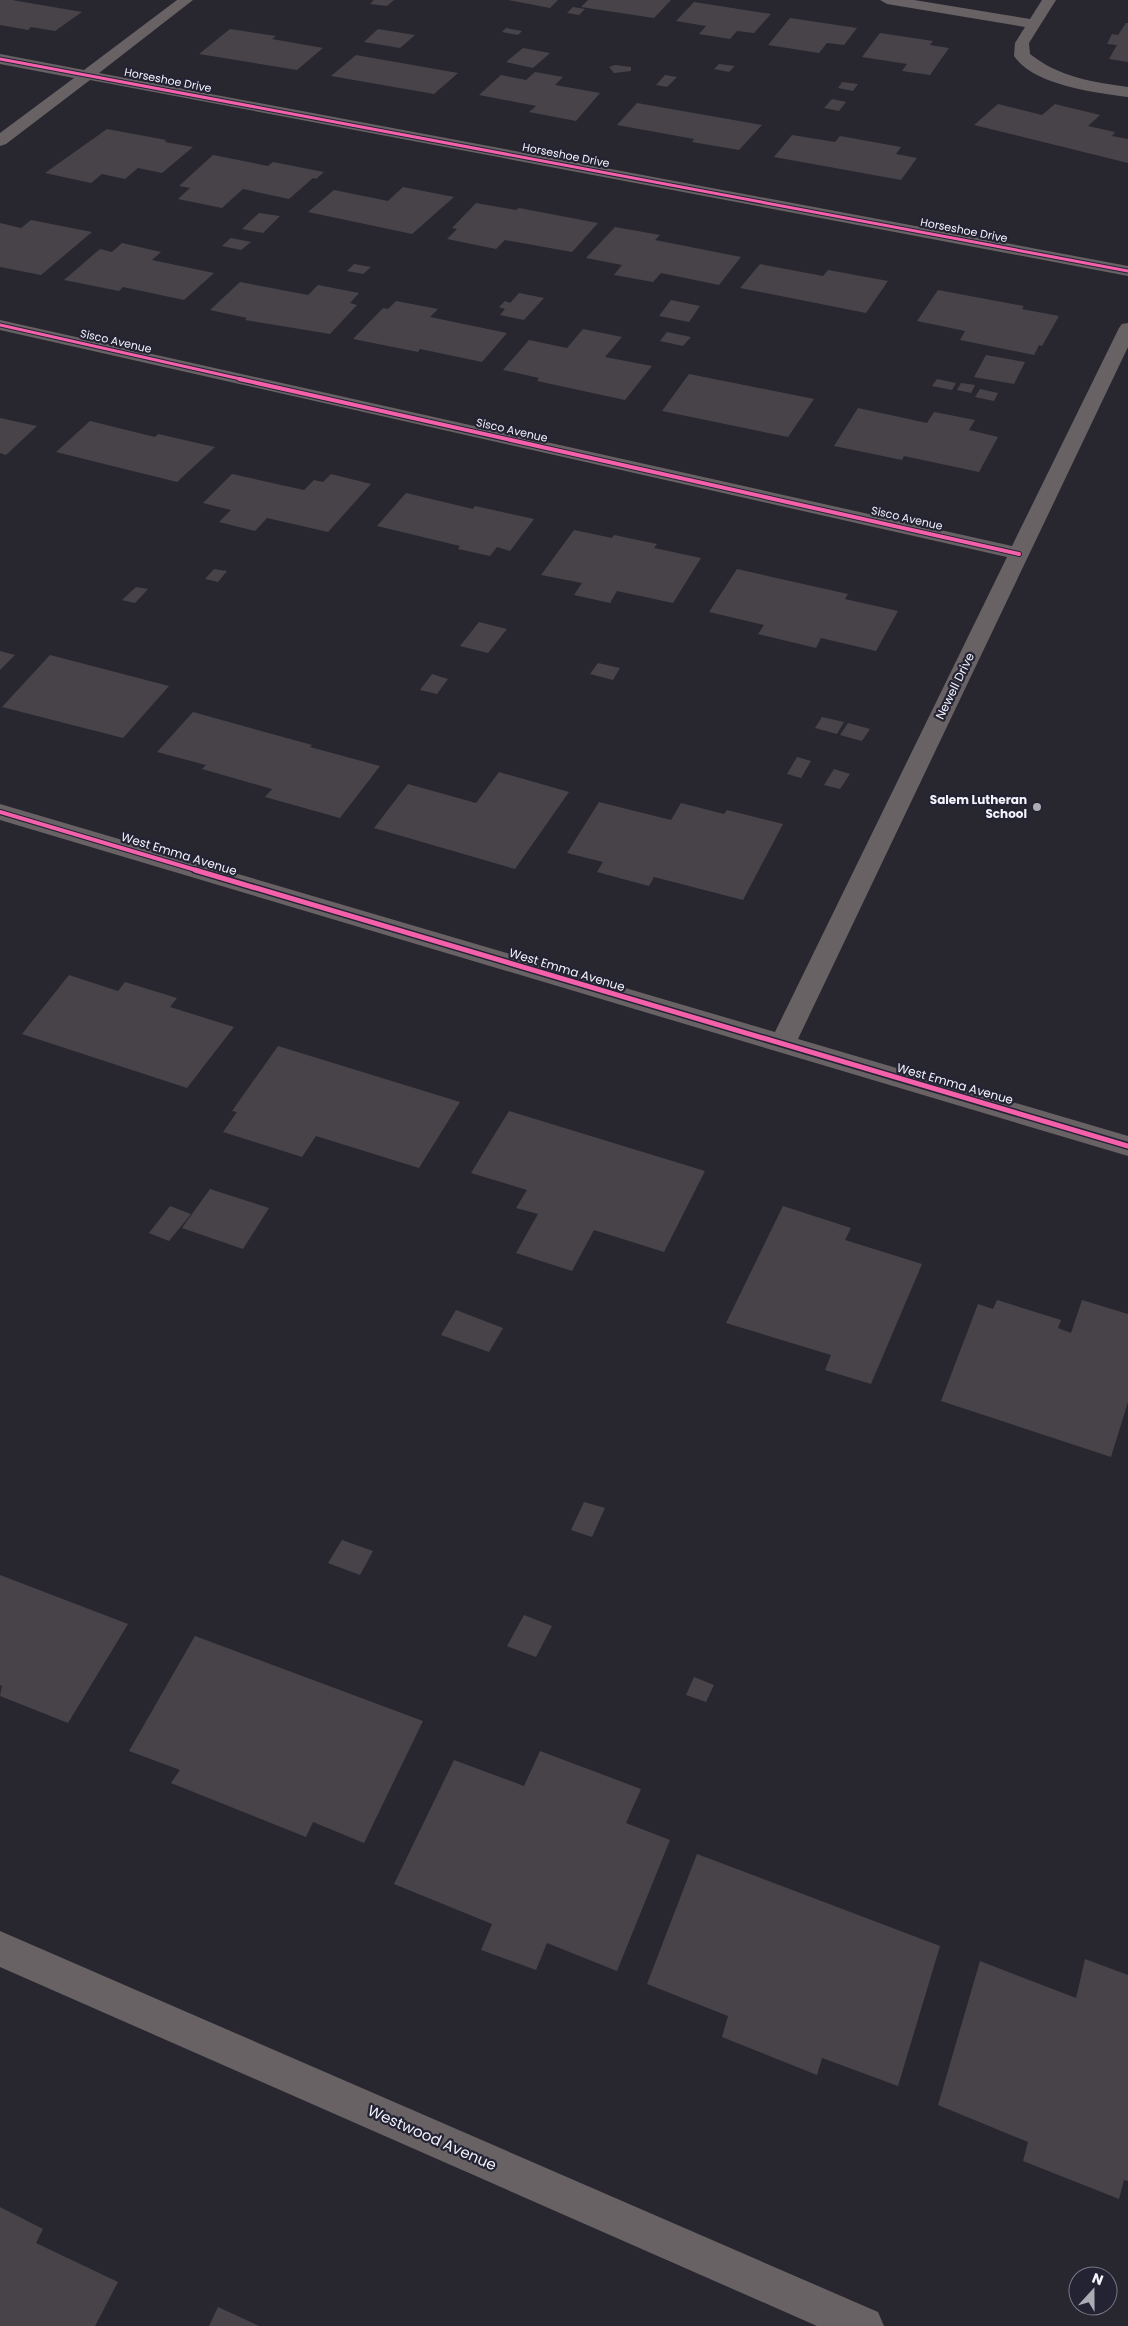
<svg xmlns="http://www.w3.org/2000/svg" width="1128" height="2326" viewBox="0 0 1128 2326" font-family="Poppins,sans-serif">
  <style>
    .building { fill: #474349 }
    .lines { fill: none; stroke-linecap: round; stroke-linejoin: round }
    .street { fill: #696264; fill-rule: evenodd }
    .cycleway-far2-casing { stroke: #242334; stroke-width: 5 }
    .cycleway-far1-casing { stroke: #242334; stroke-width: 6 }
    .cycleway-casing { stroke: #242334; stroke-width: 8 }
    .cycleway-far2 { stroke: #f560ab; stroke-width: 3 }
    .cycleway-far1 { stroke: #f560ab; stroke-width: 4 }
    .cycleway { stroke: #f560ab; stroke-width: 5 }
    .poi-dot { fill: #adacb5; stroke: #242334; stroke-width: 2 }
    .labels { text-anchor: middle; stroke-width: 4.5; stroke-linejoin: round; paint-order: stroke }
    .far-street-label { font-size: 11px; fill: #f4f4fd; stroke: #242334 }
    .street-label { font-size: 12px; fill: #f4f4fd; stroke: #242334 }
    .poi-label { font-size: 12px; font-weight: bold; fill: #f4f4fd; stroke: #242334; text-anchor: end }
    .near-street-label { font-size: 15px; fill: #f4f4fd; stroke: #242334 }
  </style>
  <rect width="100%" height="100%" fill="#282730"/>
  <g class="building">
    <polygon points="0,0 12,0 82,12 55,31 31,27 28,30 0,25"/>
    <polygon points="374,0 394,0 387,6 370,4"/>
    <polygon points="508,0 558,0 550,8"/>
    <polygon points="588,0 671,0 654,18 581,7"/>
    <polygon points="694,2 771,14 754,33 737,31 730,39 699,34 706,26 676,21"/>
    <polygon points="573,7 585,9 579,15 567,13"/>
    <polygon points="790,18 857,28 844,45 827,43 819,53 768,45"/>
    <polygon points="1126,23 1128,23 1128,62 1109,59 1117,45 1107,44 1112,34 1118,35"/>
    <polygon points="506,28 522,31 518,35 502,32"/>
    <polygon points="230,29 276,36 272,39 323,48 297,70 199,54"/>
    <polygon points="378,29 415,35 400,48 364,42"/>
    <polygon points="880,33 933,41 930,45 949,48 930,75 902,71 907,64 862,57"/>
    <polygon points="523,48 550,53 533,68 506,62"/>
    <polygon points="356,55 458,73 434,94 331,76"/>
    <polygon points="719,64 735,66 729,72 714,69"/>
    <polygon points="615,65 631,67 631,71 614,73 609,67"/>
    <polygon points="535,72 563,77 555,85 600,93 576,121 529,112 536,106 479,95 501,75 526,80"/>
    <polygon points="665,75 677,77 667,87 656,85"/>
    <polygon points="842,82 858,84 853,91 838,88"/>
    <polygon points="832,99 846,102 839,111 824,108"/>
    <polygon points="637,103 762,125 739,150 692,142 694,139 617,125"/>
    <polygon points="998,104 1042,115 1055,104 1100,115 1088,126 1115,132 1112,136 1128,139 1128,163 974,125"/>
    <polygon points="107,129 166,140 165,142 193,147 162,173 138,168 125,179 102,174 91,183 45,173"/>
    <polygon points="792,135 835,142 840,136 901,147 896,154 917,158 901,180 774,157"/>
    <polygon points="213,155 268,166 273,162 324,172 316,179 313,178 289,199 243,189 222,208 178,199 190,188 179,186"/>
    <polygon points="403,187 454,197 412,234 308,212 334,190 388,201"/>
    <polygon points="476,203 516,210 519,208 598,223 572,252 505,240 496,249 447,239 457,229 452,228"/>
    <polygon points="259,213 280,216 263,233 242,229"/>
    <polygon points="31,220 92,232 41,275 0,267 0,223 21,228"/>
    <polygon points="615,227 660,235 655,240 741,257 719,285 661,273 653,282 614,275 622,265 586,258"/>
    <polygon points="231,238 251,242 241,250 222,246"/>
    <polygon points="122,243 161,252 152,260 214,273 184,300 123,287 119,291 64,280 100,249 112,252"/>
    <polygon points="354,264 371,267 363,274 347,271"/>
    <polygon points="760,264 823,276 828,270 888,281 866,313 740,288"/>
    <polygon points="240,282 308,295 318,285 359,293 350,303 357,305 330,334 245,320 247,318 210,310"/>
    <polygon points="938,290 1024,306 1022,309 1059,316 1042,346 1039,345 1034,355 960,340 965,331 917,321"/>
    <polygon points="519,293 544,298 524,320 500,315 505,309 499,307 505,301 510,303"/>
    <polygon points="671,300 700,306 689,322 659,316"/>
    <polygon points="396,301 438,309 430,317 507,333 482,362 420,349 418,352 353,339 383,308 388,309"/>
    <polygon points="583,329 622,337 605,357 652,366 625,400 537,381 539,378 503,370 529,340 567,348"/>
    <polygon points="667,332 691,337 683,346 660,341"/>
    <polygon points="986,355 1025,362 1014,384 974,377"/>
    <polygon points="689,374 814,399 788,437 662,411"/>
    <polygon points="937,379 956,383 952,390 932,386"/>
    <polygon points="961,383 975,385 971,393 957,390"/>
    <polygon points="980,389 998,393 994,401 975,397"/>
    <polygon points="858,408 927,423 934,412 975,420 969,430 998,437 979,472 904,456 902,460 834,446"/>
    <polygon points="0,418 37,426 6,455 0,453"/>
    <polygon points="90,421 155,437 158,434 215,447 177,482 56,452"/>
    <polygon points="232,474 304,490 314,480 323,482 331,474 371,484 328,532 267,518 255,531 219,522 231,510 203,503"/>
    <polygon points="406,493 473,509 475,506 534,519 510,551 497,547 490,556 458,549 460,546 377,526"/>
    <polygon points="574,530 612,538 614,535 657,544 654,548 701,558 673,603 617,591 610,603 574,595 582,583 541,575"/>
    <polygon points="214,569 227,571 218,582 205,579"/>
    <polygon points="737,569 848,594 845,599 898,611 876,651 821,638 816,648 758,634 764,625 709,612"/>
    <polygon points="136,587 148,589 135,603 122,600"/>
    <polygon points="479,622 507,629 488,653 460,646"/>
    <polygon points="0,651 15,655 0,670"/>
    <polygon points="50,655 169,686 123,738 2,707"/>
    <polygon points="598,663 620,668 613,680 590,674"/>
    <polygon points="432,674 448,679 437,694 420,690"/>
    <polygon points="193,712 312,745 310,747 380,766 340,818 265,797 272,789 202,769 206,765 157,752"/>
    <polygon points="822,717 844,722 837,734 815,728"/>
    <polygon points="848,723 870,729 862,741 840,735"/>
    <polygon points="797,757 811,761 801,778 787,774"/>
    <polygon points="834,769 850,774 840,789 824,785"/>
    <polygon points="499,772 569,792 515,869 374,828 408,784 476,803"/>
    <polygon points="599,802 671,820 681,803 724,814 727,810 783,824 743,900 654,877 649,886 597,872 603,862 567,853"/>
    <polygon points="69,975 118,991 125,982 177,998 170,1007 234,1027 187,1088 22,1034"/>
    <polygon points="278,1046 460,1102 419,1168 316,1136 302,1157 223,1132 237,1112 232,1111"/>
    <polygon points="509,1111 705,1171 664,1252 594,1230 572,1271 516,1253 538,1214 516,1208 527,1190 471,1173"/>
    <polygon points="210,1189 269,1208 243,1249 182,1228"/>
    <polygon points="170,1206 191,1214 169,1241 149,1233"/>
    <polygon points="783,1206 851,1228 845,1240 922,1264 871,1384 825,1370 831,1355 726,1323"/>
    <polygon points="997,1300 1061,1320 1058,1328 1071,1333 1082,1300 1128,1314 1128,1402 1111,1457 941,1401 978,1304 993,1309"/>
    <polygon points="456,1310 503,1328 489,1352 441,1335"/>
    <polygon points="584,1502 605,1508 592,1537 571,1530"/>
    <polygon points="342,1540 373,1551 360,1575 328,1563"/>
    <polygon points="0,1575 128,1624 68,1723 0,1696 2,1686 0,1685"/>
    <polygon points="524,1615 552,1626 536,1657 507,1646"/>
    <polygon points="195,1636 423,1721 364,1843 313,1822 306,1837 171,1783 180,1770 129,1751"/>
    <polygon points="694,1677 714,1685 706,1702 686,1695"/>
    <polygon points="540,1751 641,1789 626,1823 670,1840 617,1971 547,1943 536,1970 481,1950 492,1924 394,1884 454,1760 524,1786"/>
    <polygon points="697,1854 940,1946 898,2086 822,2058 817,2075 722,2037 728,2016 647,1984"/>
    <polygon points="1085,1959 1128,1975 1128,2181 1124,2180 1119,2199 1023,2161 1028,2142 938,2105 980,1961 1076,1998"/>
    <polygon points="0,2207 43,2229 36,2243 118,2282 95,2326 0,2326"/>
    <polygon points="218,2307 259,2326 209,2326"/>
  </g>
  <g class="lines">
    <g class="street">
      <polygon points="177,0 193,0 99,73 1128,266 1128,276 90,80 6,144 0,146 0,133 74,78 0,64 0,54 84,70"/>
      <path d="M880,0H914L1030,19L1042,0H1056L1029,43L1030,54C1059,77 1092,82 1128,87V97C1095,92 1035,86 1014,56L1015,43L1025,27L887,4Z"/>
      <polygon points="0,320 1012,546 1119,328 1122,324 1128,323 1128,347 798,1039 1128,1136 1128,1156 0,820 0,804 775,1032 1007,557 0,330"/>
      <polygon points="0,1931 878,2312 884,2326 817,2326 0,1967"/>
    </g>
    <g class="cycleway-far2-casing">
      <g id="cycleway-far2">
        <polyline points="0,59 1128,271"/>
        <polyline points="0,325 245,380"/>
      </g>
    </g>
    <g class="cycleway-far1-casing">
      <g id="cycleway-far1">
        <polyline points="239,379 1019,554"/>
        <polyline points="0,812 199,871"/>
      </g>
    </g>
    <g class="cycleway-casing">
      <polyline id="cycleway" points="195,870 1128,1146"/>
    </g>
    <use href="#cycleway-far2" class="cycleway-far2"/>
    <use href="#cycleway-far1" class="cycleway-far1"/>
    <use href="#cycleway" class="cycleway"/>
  </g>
  <circle class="poi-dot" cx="1037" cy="807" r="5"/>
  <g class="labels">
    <g class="far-street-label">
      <text transform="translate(168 80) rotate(11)" y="4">Horseshoe Drive</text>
      <text transform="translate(566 155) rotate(11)" y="4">Horseshoe Drive</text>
      <text transform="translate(964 230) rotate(11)" y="4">Horseshoe Drive</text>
      <text transform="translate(116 341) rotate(13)" y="4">Sisco Avenue</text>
      <text transform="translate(512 430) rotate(13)" y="4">Sisco Avenue</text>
      <text transform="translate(907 518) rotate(13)" y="4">Sisco Avenue</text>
    </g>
    <g class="street-label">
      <text transform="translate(955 686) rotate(-64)" y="4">Newell Drive</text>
      <text transform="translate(179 854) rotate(17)" y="4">West Emma Avenue</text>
      <text transform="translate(567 970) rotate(17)" y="4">West Emma Avenue</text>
      <text transform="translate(955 1084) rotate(16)" y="4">West Emma Avenue</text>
    </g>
    <g class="poi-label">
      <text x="1027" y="804">Salem Lutheran<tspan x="1027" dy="14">School</tspan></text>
    </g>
    <g class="near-street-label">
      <text transform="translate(432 2138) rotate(24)" y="5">Westwood Avenue</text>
    </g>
  </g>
  <g transform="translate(1093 2291) rotate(21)"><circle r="24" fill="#242334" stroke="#777784"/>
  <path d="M0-4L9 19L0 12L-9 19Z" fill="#adacb5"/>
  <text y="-8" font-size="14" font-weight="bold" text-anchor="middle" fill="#f4f4fd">N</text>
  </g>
</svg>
